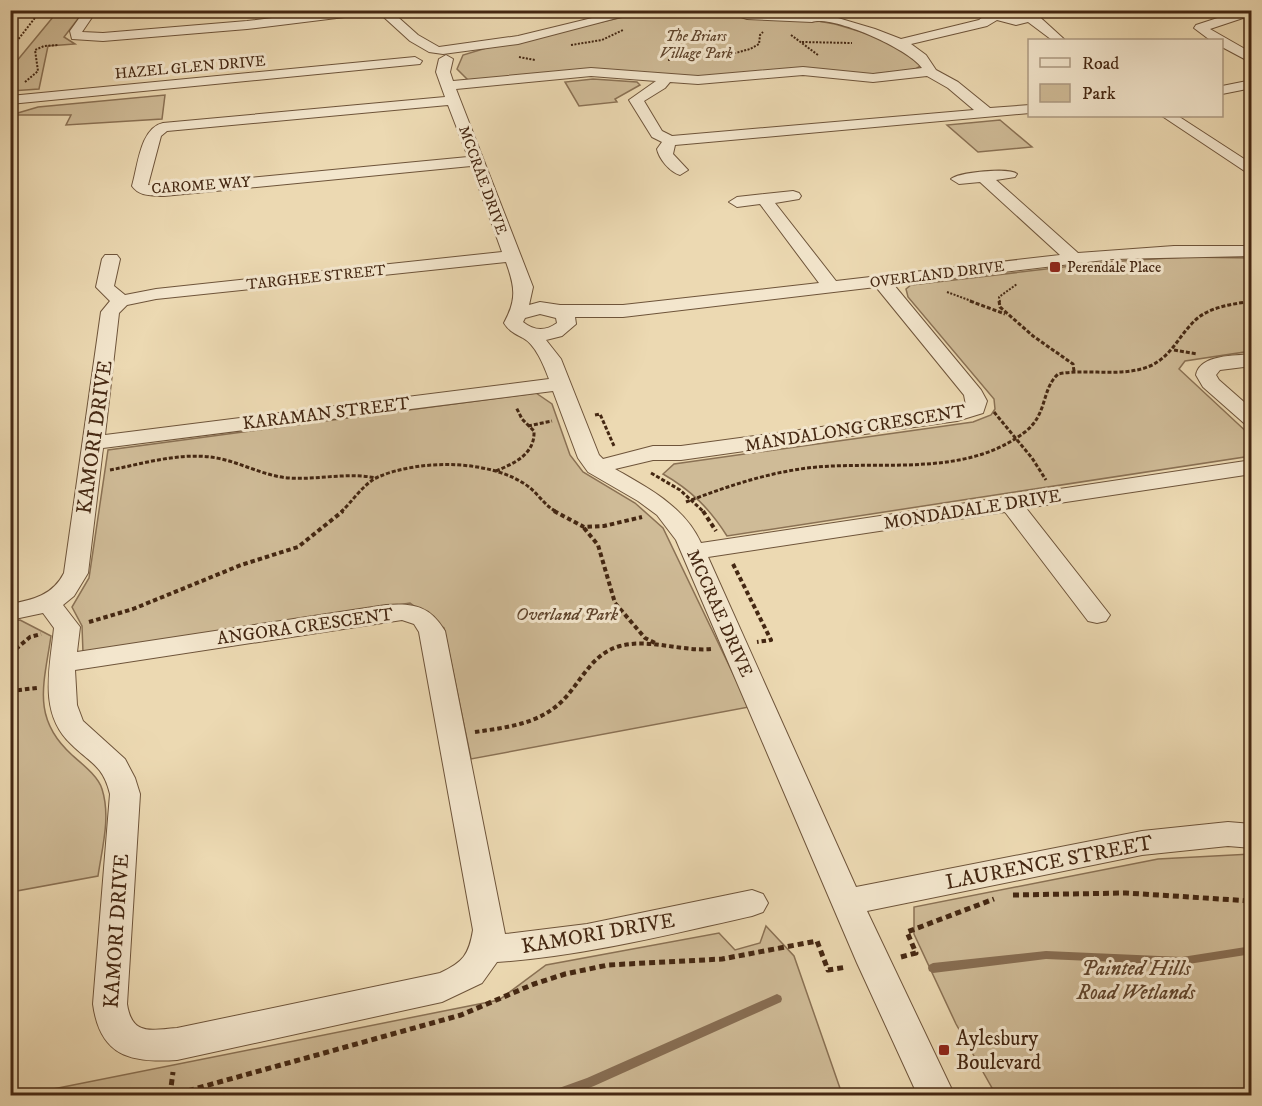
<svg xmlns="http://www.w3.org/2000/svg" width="1262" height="1106" viewBox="0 0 1262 1106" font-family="'IM FELL DW Pica',serif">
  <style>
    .green { fill: #cfbb97; stroke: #8a7154; stroke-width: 1.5 }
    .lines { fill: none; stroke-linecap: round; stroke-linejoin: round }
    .stream { fill: #876d52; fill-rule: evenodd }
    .minor-casing { stroke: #6e543a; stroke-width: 2 }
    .path-far3 { stroke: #442712; stroke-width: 2; stroke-dasharray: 2 1.5; stroke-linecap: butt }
    .path-far2 { stroke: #442712; stroke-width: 3; stroke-dasharray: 4 2; stroke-linecap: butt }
    .path-far1 { stroke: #442712; stroke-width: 4; stroke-dasharray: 4.5 3; stroke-linecap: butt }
    .path { stroke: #442712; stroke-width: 5; stroke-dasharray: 6 4; stroke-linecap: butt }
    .minor { fill: #f3e6cd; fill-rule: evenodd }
    .poi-dot { fill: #8f2418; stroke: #f3e6cd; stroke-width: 2 }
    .labels { text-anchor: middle; stroke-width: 6; stroke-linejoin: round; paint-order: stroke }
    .far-park-label { font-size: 15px; font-style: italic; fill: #60452d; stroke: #f3e6cd }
    .far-street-label { font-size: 15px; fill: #442712; stroke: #f3e6cd }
    .far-poi-label { font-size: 15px; fill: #442712; stroke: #f3e6cd; text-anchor: start }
    .street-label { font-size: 18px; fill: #442712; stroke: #f3e6cd }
    .park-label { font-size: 18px; font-style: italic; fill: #60452d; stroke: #f3e6cd }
    .near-street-label { font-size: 21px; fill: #442712; stroke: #f3e6cd }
    .near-park-label { font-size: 21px; font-style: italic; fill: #60452d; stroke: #f3e6cd }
    .near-poi-label { font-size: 21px; fill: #442712; stroke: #f3e6cd; text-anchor: start }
  </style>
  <rect width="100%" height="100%" fill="#ecd9b2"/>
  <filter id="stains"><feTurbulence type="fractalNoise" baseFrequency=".00333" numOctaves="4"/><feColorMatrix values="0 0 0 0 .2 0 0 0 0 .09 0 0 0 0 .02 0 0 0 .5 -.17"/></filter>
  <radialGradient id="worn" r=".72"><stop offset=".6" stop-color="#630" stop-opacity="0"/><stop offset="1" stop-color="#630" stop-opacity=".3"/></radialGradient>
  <g class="green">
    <polygon points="655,10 717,11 754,18 789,16 835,24 895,42 922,65 914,70 862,75 803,68 697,78 590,70 468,80 457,69 463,55 493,46"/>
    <polygon points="58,11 84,11 64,37 75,44 48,46 39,89 11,91 11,68"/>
    <polygon points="593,79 637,82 640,85 615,99 617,102 579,106 565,82"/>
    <polygon points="165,95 162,119 66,125 71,115 11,115 38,107"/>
    <polygon points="1000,120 1032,147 978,152 947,125"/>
    <path d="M1186,257L1251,258V351L1185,361L1179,369L1251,436V456L727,536C710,509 691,490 663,474L674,464L973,422L991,415L995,409L994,399L908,297L906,289L911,285L1106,262Z"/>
    <polygon points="536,393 552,404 570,455 583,472 635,503 663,528 749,707 471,759 444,628 410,603 83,653 82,626 72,607 89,578 108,450"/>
    <path d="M20,620L51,636C44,684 31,718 72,755C82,764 98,776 102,789C111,817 102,848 98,876L11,892L10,621Z"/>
    <polygon points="1251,854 1251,1095 996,1095 956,1024 914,934 914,907 1158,859"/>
    <polygon points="766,926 794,956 842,1094 834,1096 23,1095 499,1000 546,965 719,933 735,950 760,943"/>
  </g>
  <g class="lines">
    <g class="stream">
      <polygon points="1252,946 1252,954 1182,965 1046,959 933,973 929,971 928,968 929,965 933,963 1046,951 1182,957"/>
      <polygon points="777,994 781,996 782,999 781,1002 594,1086 568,1096 547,1096 548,1092 587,1078"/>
    </g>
    <g class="minor-casing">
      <g id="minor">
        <polygon points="85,10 97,10 82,32 103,33 247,21 336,10 375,10 369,14 247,29 103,41 72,39 70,31"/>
        <polygon points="376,10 390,10 418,35 439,47 518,36 625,10 647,10 518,44 443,54 429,52 410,41"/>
        <path d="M720,10L795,14L790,10H811L875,29L901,39L979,20L992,10H1010L1004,14L1016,17L1023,15L1010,10H1032L1065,40H1052L1028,22L1016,25L997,20L987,26L911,44L926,55L936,70L958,82L990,108L1030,105V113L675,145L673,154L688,170L680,175C670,172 659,159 657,149L662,142L652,137L629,100L656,81L591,76L456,89L533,287L529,305L540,302L560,305H623L819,283L760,204L737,207L729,202L737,197L793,191L799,193L801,196L799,199L775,203L836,281L1060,255L980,182L959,184L951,179C958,172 1010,167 1017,174L1015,177L996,180L1078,253L1174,246H1252V256L1113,259L894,285L981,390L987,401L983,413L957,421L681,460H653L615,469C648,488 684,506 701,543L1252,460V474L1026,508L1110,615L1106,621L1097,623L1088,621L1005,512L708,557L856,887L1142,831L1228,822L1252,824V848L1228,846L1142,855L867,911L955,1096H918L857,963L676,540L657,515L638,501L588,472L578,458L553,391L103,448L88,573L74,596L63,605L80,627L77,652L386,605C414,603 430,606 445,631L505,934L587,924L752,890L763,894L768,903L763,912L752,916C667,935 583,956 497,962L482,983L442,1002L177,1060C130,1063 100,1056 93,1004L110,794C103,765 90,763 71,744C38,713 50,668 54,628L43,613L10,620V604C33,600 53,595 64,573L101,312L110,301L96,287L102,259L105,255H117L120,259L114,286L125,295L156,289L502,252L471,166L164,196C151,195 140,197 132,186C138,166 140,128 163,123L445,97L436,72L439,59L446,55L453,59L450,72L453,81L591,68L698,76L803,67L873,74L922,68C909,49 833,15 812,22L747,19ZM803,75L873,82L927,76L948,88L974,110L672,136L662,131L644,101L665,88L670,82L698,84ZM448,105L468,157L164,186L148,185L161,136L167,131ZM506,262C515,287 517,299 504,323C509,331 514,333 523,338C536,345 544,366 549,379L105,435L119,313L127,305L156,299ZM876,287L964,395L966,405L954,409L681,446H653L603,459L599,455L561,359L546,340L562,336L576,324L575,317H623ZM540,314L556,318L557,323C546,331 534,331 523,322L525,318ZM402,620L414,624L419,632L473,930C469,955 463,962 440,973L177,1028C150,1030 132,1036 127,1004L140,794L135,778L125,759L83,721L77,705L75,670Z"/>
        <polygon points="1242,10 1252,10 1252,15 1210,29 1252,53 1252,63 1222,47 1222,40 1210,40 1194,28 1196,25"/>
        <polygon points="415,57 422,61 420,64 10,104 10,96"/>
        <polygon points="1252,80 1252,88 1222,94 1222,86"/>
        <polygon points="1162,116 1178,116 1252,164 1252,176"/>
        <path d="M1252,354V366L1220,370L1216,375L1219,380L1252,409V426L1245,424L1203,387L1196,375C1200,354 1235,356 1252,354Z"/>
      </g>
    </g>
    <g class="path-far3">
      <polyline points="656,14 690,11 712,13"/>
      <polyline points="791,35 818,55"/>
      <polyline points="802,42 852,43"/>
      <polyline points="571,45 602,40 623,30"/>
      <polyline points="10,50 41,10"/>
      <polyline points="519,57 535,60"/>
      <polyline points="668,60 728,55 750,49 759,44 760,35 763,32"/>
      <polyline points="25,82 38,71 35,50 44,46 58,45"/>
      <polyline points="947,292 974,302"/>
      <polyline points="1000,302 999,297 1017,284"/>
      <polyline points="1245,302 1252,301"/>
    </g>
    <g class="path-far2">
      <polyline points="970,301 1005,314"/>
      <polyline points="999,301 1000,307 1033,336 1073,364 1074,371"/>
      <polyline points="1174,350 1197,354"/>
      <polyline points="994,412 1032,458 1046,480"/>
      <polyline points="595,415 600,414 614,446"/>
      <polyline points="528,426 552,421"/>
      <path d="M110,470C142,464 176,453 210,457C237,460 262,476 289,478C319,480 347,472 376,478"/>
      <path d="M496,471C515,463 535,454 534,431L522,419L516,407"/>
      <polyline points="651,473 680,490 704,512"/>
      <path d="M686,502C728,486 772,471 817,467C886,461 966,477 1025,432C1048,414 1041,390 1058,374C1088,368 1121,378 1150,366C1173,356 1180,332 1199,317C1214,306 1234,304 1252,301"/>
      <path d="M341,512C352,502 364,483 378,477C420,459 492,459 529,487C539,495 546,507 557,512"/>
    </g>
    <g class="path-far1">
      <polyline points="554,511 584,527 604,526 642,517"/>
      <polyline points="703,511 716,531"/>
      <polyline points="584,528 598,545 615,603 645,638 655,643"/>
      <polyline points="733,564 771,640 757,642"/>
      <polyline points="89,622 133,609 241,565 298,547 343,511"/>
      <polyline points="10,654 30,637 41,634"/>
      <polyline points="10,691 37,688"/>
      <path d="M475,732C502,728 532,725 554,708C579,690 587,655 620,646C650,638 682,652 712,649"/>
    </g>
    <g class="path">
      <polyline points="1013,895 1126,893 1252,901"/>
      <polyline points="901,957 916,953 907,932 994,899"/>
      <polyline points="170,1095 173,1072"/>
      <polyline points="169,1096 461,1015 534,984 565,974 608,965 722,959 817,941 828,970 847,967"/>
    </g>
    <use href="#minor" class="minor"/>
  </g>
  <g class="poi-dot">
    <rect x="1049" y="261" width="12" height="12" rx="3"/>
    <rect x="938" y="1044" width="12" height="12" rx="3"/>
  </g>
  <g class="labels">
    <g class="far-park-label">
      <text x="696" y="41">The Briars<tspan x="696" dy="17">Village Park</tspan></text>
    </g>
    <g class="far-street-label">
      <text transform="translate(190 67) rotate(-5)" y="5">HAZEL GLEN DRIVE</text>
      <text transform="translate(483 180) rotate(70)" y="5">MCCRAE DRIVE</text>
      <text transform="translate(201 185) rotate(-4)" y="5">CAROME WAY</text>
      <text transform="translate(937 274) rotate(-7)" y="5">OVERLAND DRIVE</text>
      <text transform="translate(316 277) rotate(-6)" y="5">TARGHEE STREET</text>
    </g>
    <g class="far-poi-label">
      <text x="1067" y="272">Perendale Place</text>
    </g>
    <g class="street-label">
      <text transform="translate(326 413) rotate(-7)" y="6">KARAMAN STREET</text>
      <text transform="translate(855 428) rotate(-9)" y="6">MANDALONG CRESCENT</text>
      <text transform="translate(972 509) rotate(-9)" y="6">MONDADALE DRIVE</text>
      <text transform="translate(720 613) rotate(66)" y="6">MCCRAE DRIVE</text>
      <text transform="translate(305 626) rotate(-8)" y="6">ANGORA CRESCENT</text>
    </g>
    <g class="park-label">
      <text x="567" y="620">Overland Park</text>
    </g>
    <g class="near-street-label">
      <text transform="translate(94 437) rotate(-82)" y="7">KAMORI DRIVE</text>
      <text transform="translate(1049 862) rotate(-11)" y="7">LAURENCE STREET</text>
      <text transform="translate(116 931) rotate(-86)" y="7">KAMORI DRIVE</text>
      <text transform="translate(598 933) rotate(-10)" y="7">KAMORI DRIVE</text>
    </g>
    <g class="near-park-label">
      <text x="1136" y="975">Painted Hills<tspan x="1136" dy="24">Road Wetlands</tspan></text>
    </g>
    <g class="near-poi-label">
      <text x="956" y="1045">Aylesbury<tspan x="956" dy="24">Boulevard</tspan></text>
    </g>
  </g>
  <rect width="1262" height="1106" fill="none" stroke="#ecd9b2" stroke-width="36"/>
  <rect x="12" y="12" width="1238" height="1082" fill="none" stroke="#442712" stroke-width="3"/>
  <rect x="18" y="18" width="1226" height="1070" fill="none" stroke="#442712" stroke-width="1.5"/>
  <rect x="1028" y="39" width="195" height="78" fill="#f3e6cd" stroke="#ad9a82" stroke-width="1.5"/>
  <rect x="1040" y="58" width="30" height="9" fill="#f3e6cd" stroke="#ad9a82" stroke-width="1.5"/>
  <text x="1082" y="69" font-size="18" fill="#442712">Road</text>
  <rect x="1040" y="84" width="30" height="18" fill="#cfbb97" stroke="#ad9a82" stroke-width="1.5"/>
  <text x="1082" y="99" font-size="18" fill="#442712">Park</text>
  <rect width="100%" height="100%" filter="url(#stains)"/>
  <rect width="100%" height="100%" fill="url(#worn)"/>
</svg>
